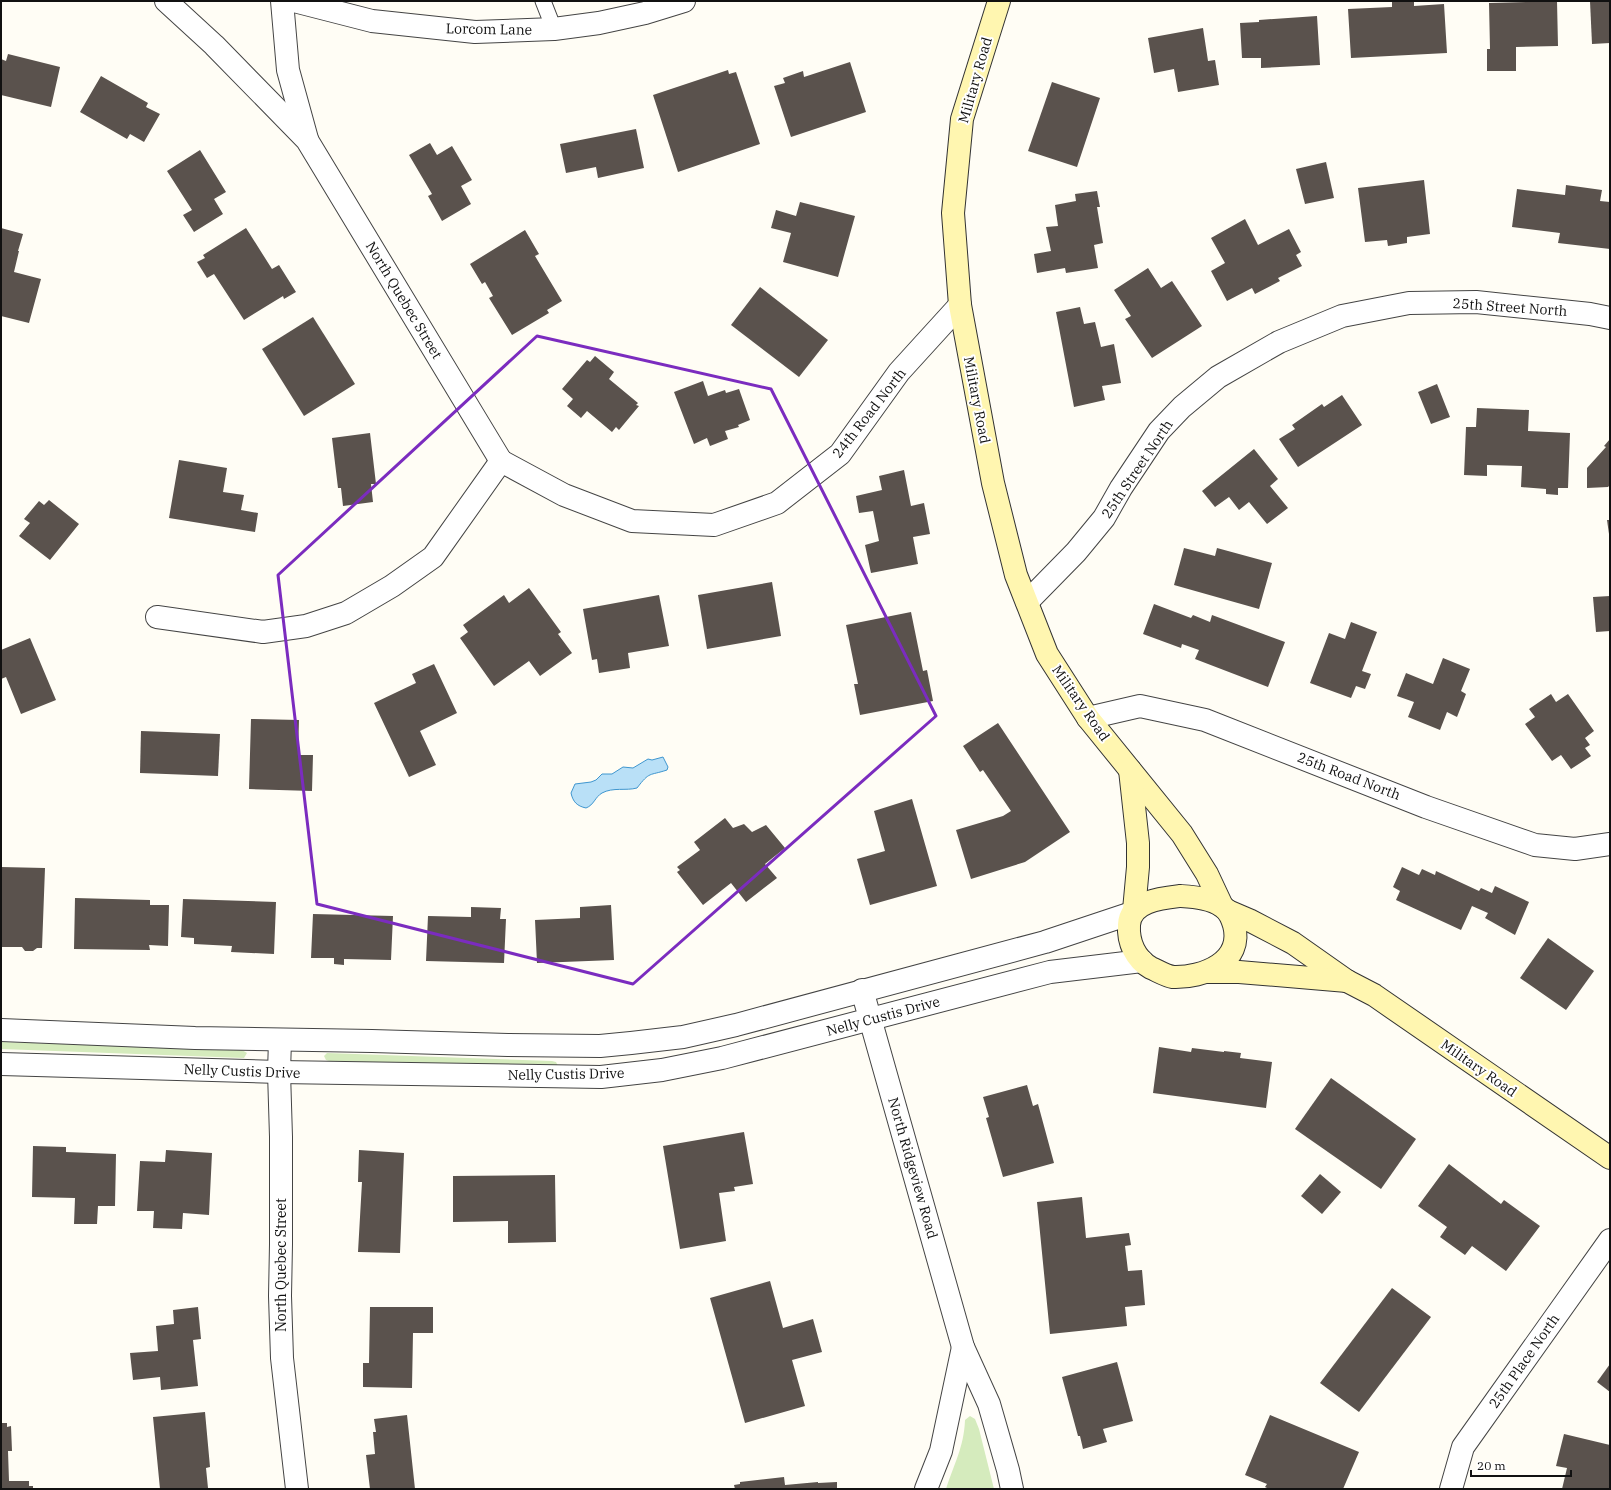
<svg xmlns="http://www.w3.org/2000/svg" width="1611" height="1490" viewBox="0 0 1611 1490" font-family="'IBM Plex Serif',serif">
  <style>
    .green { fill: #d5ebbd }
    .water { fill: #b9e0f7; stroke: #3f96cf }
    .building { fill: #5a524d }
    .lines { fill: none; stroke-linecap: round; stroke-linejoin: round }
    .service-casing { stroke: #444; stroke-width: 17 }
    .minor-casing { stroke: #444; stroke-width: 24 }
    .tertiary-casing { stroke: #444; stroke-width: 24 }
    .secondary-casing { stroke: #333; stroke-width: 24 }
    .service { stroke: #fff; stroke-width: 15 }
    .minor { stroke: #fff; stroke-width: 22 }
    .tertiary { stroke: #fff; stroke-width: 22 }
    .secondary { stroke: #fff6b0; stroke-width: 22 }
    .marked { fill: none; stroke: #7b2cbf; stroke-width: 3; stroke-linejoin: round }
    .labels { text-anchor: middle; stroke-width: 4; stroke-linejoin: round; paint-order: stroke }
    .street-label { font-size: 14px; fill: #111; stroke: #fff }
  </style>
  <rect width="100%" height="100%" fill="#fffdf5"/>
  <g class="green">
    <polygon points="1,1042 242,1050 247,1053 244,1058 1,1049"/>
    <polygon points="327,1053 552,1061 556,1062 558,1066 554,1068 329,1061 326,1060 324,1056"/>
    <path d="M970,1416L975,1419L979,1429L994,1489H946C954,1464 964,1447 965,1420Z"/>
  </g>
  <path class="water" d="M663,757L668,767L667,770C649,776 650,771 637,788C626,791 613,787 602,793C595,797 594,805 586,808C577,806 573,802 571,793L575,784L591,782L596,780L602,774H612L623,767L633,768L648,759L652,760Z"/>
  <g class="building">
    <polygon points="1392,1 1414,1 1414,6 1444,4 1447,53 1351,58 1348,9 1392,7"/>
    <polygon points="1557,1 1558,46 1516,47 1516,71 1487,71 1487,49 1490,49 1489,3"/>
    <polygon points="1590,1 1610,1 1610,43 1592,44"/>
    <polygon points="1317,16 1320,65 1261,68 1261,58 1242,58 1240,23 1259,22 1259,20"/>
    <polygon points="1203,28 1208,61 1215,60 1219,85 1178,92 1174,69 1154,73 1148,38"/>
    <polygon points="8,54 60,67 51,107 1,95 1,59 6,61"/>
    <polygon points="850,62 866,112 791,137 774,86 785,83 783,78 803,71 804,77"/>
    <polygon points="728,70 729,74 736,72 760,144 678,172 653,95"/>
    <polygon points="101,76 148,103 146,107 160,114 144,142 130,134 127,139 80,112"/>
    <polygon points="1052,82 1100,98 1077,167 1028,151"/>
    <polygon points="636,129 644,168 598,178 596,167 566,173 560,144"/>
    <polygon points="430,143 437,155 452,146 472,180 461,186 471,204 442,221 428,196 432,194 409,155"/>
    <polygon points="200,150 226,192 214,199 223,214 194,232 183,215 192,210 167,171"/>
    <polygon points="1326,162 1334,198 1305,204 1296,169"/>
    <polygon points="1424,180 1430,234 1407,237 1407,243 1388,246 1387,240 1365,242 1358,188"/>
    <polygon points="1566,185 1602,190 1600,201 1610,202 1610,249 1558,243 1560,233 1512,227 1517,189 1565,195"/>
    <polygon points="1097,191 1100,207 1097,207 1103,243 1094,245 1098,268 1066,273 1065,268 1037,273 1034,254 1051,251 1046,227 1058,226 1055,205 1076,201 1075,194"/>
    <polygon points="800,202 855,216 838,277 783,262 791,233 771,228 776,210 796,216"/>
    <polygon points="1245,219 1258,245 1289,229 1301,252 1296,255 1302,266 1278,278 1280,281 1255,294 1252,288 1227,301 1211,271 1225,263 1211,238"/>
    <polygon points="1,228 23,234 18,251 19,251 14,272 41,279 29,323 1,316"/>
    <polygon points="246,228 272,269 279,265 296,292 284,299 283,296 244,320 214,274 207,278 197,262 205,258 203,255"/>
    <polygon points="525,230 539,254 535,256 562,301 547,310 549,313 512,335 489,298 493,296 485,282 482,284 470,264"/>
    <polygon points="1148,268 1161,288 1172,281 1202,326 1152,358 1125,319 1131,316 1114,290"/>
    <polygon points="760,287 828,340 799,377 731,325"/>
    <polygon points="1080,307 1084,324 1095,322 1101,347 1114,344 1121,383 1102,386 1105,400 1074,407 1056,312"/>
    <polygon points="313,317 355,384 304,416 262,349"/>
    <polygon points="595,356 614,372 609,379 638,403 636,405 639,406 619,430 616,427 612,432 587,411 581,418 567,406 573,399 562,389 587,360 590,362"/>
    <polygon points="703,381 708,396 725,390 726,393 739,389 750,420 738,425 739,427 725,431 728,439 710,446 707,438 694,444 674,392"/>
    <polygon points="1437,384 1450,417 1431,424 1418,392"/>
    <polygon points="1342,395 1362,425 1298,467 1279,439 1295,429 1292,425 1322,404 1324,407"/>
    <polygon points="1477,408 1529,410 1528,431 1570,433 1568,488 1558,488 1558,495 1546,494 1546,489 1521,487 1522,466 1487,465 1487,476 1464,475 1466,427 1476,427"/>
    <polygon points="370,433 376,484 371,484 373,502 343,506 341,488 338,488 332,438"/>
    <polygon points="1610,439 1610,485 1608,487 1587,488 1587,468 1606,447 1604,446"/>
    <polygon points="1254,449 1278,479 1270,486 1288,508 1267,524 1249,502 1239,510 1229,497 1215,507 1202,491"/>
    <polygon points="179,460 227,468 223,492 244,495 241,510 258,513 255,532 169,518"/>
    <polygon points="904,470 911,506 924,503 930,534 913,537 918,564 871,573 865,545 879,541 873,511 859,513 856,496 882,490 879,476"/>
    <polygon points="49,500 79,524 50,560 19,536 30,523 24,519 39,501 44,505"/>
    <polygon points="1607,520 1610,520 1610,534 1609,534"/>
    <polygon points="1184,548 1215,556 1217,548 1272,563 1259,609 1174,585"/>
    <polygon points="772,582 781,636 707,649 698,595"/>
    <polygon points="529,588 561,632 558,634 572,653 540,676 529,661 494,686 460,638 468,632 463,625 504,595 509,603"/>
    <polygon points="659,595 669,646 628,653 630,668 599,673 597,659 592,660 583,609"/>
    <polygon points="1610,596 1610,631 1596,632 1593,597"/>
    <polygon points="1154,604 1191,618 1193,615 1210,622 1212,615 1285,642 1268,687 1195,659 1199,650 1182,644 1181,648 1143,634"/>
    <polygon points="911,612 923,671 927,670 933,701 860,715 854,684 858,684 846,625"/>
    <polygon points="1351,622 1377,632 1362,671 1371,674 1365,689 1356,686 1351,698 1310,683 1329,633 1345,639"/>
    <polygon points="30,638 56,700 21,714 6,677 1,679 1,650"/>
    <polygon points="1443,658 1470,669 1461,691 1466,694 1457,717 1447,712 1440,730 1408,717 1414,702 1397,696 1406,673 1433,684"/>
    <polygon points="434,664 457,713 420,731 436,765 409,777 374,703 416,683 412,674"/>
    <polygon points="1551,694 1556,702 1568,694 1594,731 1585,738 1590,745 1585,748 1591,756 1571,769 1561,755 1552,761 1525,724 1535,717 1529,709"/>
    <polygon points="251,719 299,720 298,755 313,755 312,791 249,789"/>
    <polygon points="998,723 1070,832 1025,862 971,879 956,830 1003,816 1011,811 983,770 980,772 963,746"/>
    <polygon points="141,731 220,734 218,776 140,773"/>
    <polygon points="912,799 937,886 870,905 857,859 885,851 874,811"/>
    <polygon points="725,818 733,828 744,824 752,832 766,825 785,848 765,864 777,878 746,902 731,883 703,905 677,872 680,870 677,867 700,850 694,842"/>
    <polygon points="1,867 45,868 42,948 37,948 33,951 25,951 22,947 1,947"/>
    <polygon points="1402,867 1419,875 1422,869 1435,875 1436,871 1479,891 1481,888 1492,893 1495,886 1529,902 1515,935 1485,918 1488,913 1472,906 1461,930 1396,900 1400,891 1393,887"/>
    <polygon points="75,898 150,900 150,905 169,905 168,946 149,945 150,950 74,949"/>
    <polygon points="183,899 276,902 274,954 231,952 232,946 194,944 194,938 181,937"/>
    <polygon points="611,905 614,960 537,963 535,920 580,918 580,907"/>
    <polygon points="471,907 501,908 500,919 506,919 504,963 426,961 428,916 471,917"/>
    <polygon points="313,914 393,916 391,960 344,959 344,965 334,964 334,958 311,958"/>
    <polygon points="1548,938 1594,971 1566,1010 1520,978"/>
    <polygon points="1159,1047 1191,1052 1192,1048 1224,1052 1224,1051 1241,1053 1240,1058 1272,1062 1266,1108 1153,1093"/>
    <polygon points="1331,1078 1416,1139 1381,1189 1295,1129"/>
    <polygon points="1027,1085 1033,1106 1038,1104 1054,1163 1003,1177 986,1118 989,1117 983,1097"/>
    <polygon points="744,1132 753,1184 734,1187 735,1191 719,1193 726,1241 680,1249 663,1146"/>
    <polygon points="33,1146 66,1147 66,1152 116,1154 115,1206 98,1206 97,1224 74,1224 75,1198 32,1197"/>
    <polygon points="166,1150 212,1153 209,1215 183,1213 182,1229 153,1228 154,1211 137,1211 140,1161 165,1162"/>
    <polygon points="359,1150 404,1153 400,1253 358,1252 362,1182 358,1182"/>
    <polygon points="1449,1164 1501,1204 1504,1200 1540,1226 1506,1271 1472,1246 1465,1255 1440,1237 1447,1227 1418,1206"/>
    <polygon points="1320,1174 1341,1192 1322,1214 1301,1196"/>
    <polygon points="555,1175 556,1242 508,1243 508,1221 453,1222 453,1176"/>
    <polygon points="1082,1197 1086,1238 1129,1233 1131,1245 1125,1246 1128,1271 1142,1270 1145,1305 1125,1307 1127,1326 1050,1334 1037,1202"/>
    <polygon points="770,1281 783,1328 813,1319 822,1352 792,1360 805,1406 745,1423 710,1298"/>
    <polygon points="1392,1288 1431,1317 1359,1412 1320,1383"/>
    <polygon points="198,1307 201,1339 193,1340 198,1386 161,1390 160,1377 133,1380 130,1353 158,1351 156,1326 174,1324 173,1310"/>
    <polygon points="370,1307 433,1307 433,1333 413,1333 412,1388 363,1387 363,1363 369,1363"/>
    <polygon points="1117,1362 1133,1421 1103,1429 1107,1442 1083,1449 1080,1436 1078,1436 1062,1377"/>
    <polygon points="1610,1364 1610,1392 1597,1382"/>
    <polygon points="205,1412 210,1467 206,1468 208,1488 160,1489 153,1417"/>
    <polygon points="407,1415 415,1489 370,1489 366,1455 375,1454 373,1432 376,1432 374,1419"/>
    <polygon points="1270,1415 1359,1452 1343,1489 1269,1489 1265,1487 1267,1484 1245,1475"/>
    <polygon points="1,1423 7,1423 7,1427 11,1426 12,1451 8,1451 9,1481 29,1481 29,1486 33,1486 33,1489 1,1489"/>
    <polygon points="1564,1434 1610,1445 1610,1489 1562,1489 1567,1468 1556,1466"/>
    <polygon points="784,1477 785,1485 818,1482 818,1483 837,1482 837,1489 735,1489 734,1485 740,1484 740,1482"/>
  </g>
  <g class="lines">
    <g class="service-casing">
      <polyline id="service" points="543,1 554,29"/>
    </g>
    <g class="minor-casing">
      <g id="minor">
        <polyline points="166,1 214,45 307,140 501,461"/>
        <polyline points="282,1 288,70 307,139"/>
        <polyline points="501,461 564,495 632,521 714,525 777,503 840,454 899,372 960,305"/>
        <polyline points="1027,602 1076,552 1104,518 1121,488 1159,431 1182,407 1218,377 1279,342 1342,316 1409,303 1476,302 1590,314 1610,318"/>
        <polyline points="157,617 263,632 306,626 346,613 392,586 433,557 501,461"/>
        <polyline points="1088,718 1140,706 1205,720 1426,807 1535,845 1575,849 1610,844"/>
        <polyline points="862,990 963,1347 989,1404 1008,1470 1012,1489"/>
        <polyline points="280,1040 279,1072 281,1137 281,1244 280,1296 282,1358 297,1489"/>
        <polyline points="926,1489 941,1451 963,1347"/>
        <polyline points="1451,1489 1463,1447 1610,1240"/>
      </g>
    </g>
    <g class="tertiary-casing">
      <g id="tertiary">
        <polyline points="294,1 372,21 475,32 554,29 599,23 645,13 684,1"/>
        <polyline points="1,1030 195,1038 372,1041 508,1045 600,1046 631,1043 683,1037 736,1025 1045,942 1132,913"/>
        <polyline points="1,1064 279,1072 601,1077 662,1070 722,1058 1050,972 1142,961"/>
      </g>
    </g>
    <g class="secondary-casing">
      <g id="secondary">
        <polyline points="999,1 962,119 953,213 960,305 993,483 1016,575 1047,654 1088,718 1182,834 1207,874 1222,906"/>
        <polyline points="1130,770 1138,843 1138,867 1134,910"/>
        <path d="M1180,896C1194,897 1212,898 1223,907C1229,911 1232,918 1234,925C1244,962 1203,978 1173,977C1166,976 1158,971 1151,968C1135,959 1128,942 1129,925C1130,901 1162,898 1180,896Z"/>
        <polyline points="1228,911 1249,920 1293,943 1347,981 1374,995 1610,1158"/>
        <polyline points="1208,972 1239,972 1347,981"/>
      </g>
    </g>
    <use href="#service" class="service"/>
    <use href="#minor" class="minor"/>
    <use href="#tertiary" class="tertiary"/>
    <use href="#secondary" class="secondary"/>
  </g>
  <path class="marked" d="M537,336L771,389L936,716L633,984L317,904L278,575Z"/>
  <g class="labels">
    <g class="street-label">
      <text transform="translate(489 29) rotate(1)" y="5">Lorcom Lane</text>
      <text transform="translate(975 80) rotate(-74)" y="5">Military Road</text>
      <text transform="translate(404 300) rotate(59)" y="5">North Quebec Street</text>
      <text transform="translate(1510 307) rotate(4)" y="5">25th Street North</text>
      <text transform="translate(977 400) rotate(79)" y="5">Military Road</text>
      <text transform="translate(869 413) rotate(-52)" y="5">24th Road North</text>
      <text transform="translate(1137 469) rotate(-56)" y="5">25th Street North</text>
      <text transform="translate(1081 703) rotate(55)" y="5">Military Road</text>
      <text transform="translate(1349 776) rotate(21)" y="5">25th Road North</text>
      <text transform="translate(883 1016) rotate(-15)" y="5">Nelly Custis Drive</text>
      <text transform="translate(1479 1068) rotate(35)" y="5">Military Road</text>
      <text transform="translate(242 1071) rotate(2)" y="5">Nelly Custis Drive</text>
      <text transform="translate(566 1074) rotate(-1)" y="5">Nelly Custis Drive</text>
      <text transform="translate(913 1168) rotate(74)" y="5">North Ridgeview Road</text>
      <text transform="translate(281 1265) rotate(-90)" y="5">North Quebec Street</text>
      <text transform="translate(1524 1361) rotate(-55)" y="5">25th Place North</text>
    </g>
  </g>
  <rect width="1611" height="1490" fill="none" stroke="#111111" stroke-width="4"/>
  <path d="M1471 1470v6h100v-6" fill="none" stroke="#111111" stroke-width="2"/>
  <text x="1477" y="1470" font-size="12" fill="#111111" stroke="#ffffff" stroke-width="3" paint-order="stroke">20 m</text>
</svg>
